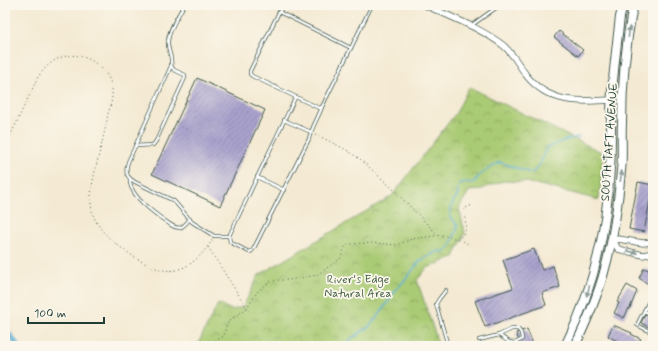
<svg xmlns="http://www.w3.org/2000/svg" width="658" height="351" viewBox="0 0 658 351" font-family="Mynerve,sans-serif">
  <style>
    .park { fill: url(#park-crowns); stroke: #648454 }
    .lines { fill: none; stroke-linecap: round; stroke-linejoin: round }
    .stream { stroke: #55acd2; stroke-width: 1.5 }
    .canal { stroke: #55acd2; stroke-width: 5.5 }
    .building { fill: url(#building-hatch) }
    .lane-casing { stroke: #3f574c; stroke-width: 4 }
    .street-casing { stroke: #3f574c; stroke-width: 7 }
    .secondary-casing { stroke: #3f574c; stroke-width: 10 }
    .path { stroke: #3f574c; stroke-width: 1; stroke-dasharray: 1 3; stroke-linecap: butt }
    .lane { stroke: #fff; stroke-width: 2.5 }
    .street { stroke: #fff; stroke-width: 5.5 }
    .secondary { stroke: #fff; stroke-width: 8 }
    .oneway { fill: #8f9e9a }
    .labels { text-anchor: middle; stroke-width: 3.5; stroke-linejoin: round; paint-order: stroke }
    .street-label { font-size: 12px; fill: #1f3d34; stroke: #fbf7ec }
    .park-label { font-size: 12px; fill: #426044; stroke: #fbf7ec }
  </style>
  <defs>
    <pattern id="park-crowns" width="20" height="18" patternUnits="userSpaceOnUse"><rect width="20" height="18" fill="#aacb74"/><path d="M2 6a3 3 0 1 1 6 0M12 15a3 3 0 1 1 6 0" fill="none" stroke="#8aa660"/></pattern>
    <pattern id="building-hatch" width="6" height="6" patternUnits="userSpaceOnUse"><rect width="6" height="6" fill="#a9a2cd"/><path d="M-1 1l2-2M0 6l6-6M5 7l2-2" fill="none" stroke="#8985a7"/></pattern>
  </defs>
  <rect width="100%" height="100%" fill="#fbf7ec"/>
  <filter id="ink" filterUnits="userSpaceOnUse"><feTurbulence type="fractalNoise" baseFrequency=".025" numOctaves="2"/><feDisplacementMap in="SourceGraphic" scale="8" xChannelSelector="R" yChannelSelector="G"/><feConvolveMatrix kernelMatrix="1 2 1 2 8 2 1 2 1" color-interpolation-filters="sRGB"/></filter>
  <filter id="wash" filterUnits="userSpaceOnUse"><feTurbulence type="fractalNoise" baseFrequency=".012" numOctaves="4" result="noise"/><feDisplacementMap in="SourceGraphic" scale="16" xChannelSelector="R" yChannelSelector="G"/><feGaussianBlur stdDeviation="0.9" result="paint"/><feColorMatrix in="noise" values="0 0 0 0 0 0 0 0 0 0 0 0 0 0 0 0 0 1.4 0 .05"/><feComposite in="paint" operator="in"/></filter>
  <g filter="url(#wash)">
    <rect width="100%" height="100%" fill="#f4ead3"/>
    <polygon class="park" points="469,87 603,153 599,200 536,184 535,185 527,182 503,181 479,190 469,191 459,208 465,233 454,257 427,268 417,280 439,346 197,346 218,304 232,310 243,307 259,275 392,196 456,113"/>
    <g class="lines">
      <path class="stream" d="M344,346L352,338L369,327L378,316L396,290L403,282L420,261L438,251L443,252L449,248L458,227L455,222L450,217C450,208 452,201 458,195L457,189L459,184L465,182L473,183L480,175L499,162L531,173C539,169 544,157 546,148L568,139L579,137"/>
      <polyline class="canal" points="5,329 18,346"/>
    </g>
    <g id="blocks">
      <g class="building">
        <polygon points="559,31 583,50 578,56 554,37"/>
        <polygon points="197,78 265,110 220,206 152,174"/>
        <polygon points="638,182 653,185 644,232 629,229"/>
        <polygon points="534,249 542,270 553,266 560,287 542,293 546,305 485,327 475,301 513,288 503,260"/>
        <polygon points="644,268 653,272 653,287 639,278"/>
        <polygon points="627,285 637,291 630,308 629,308 624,318 614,313 619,303 617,302"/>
        <polygon points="645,314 653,318 653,329 641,323"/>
        <polygon points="613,325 632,333 631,334 641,339 637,346 626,345 626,346 608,336"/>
        <polygon points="527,329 533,344 527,346 521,346 516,333"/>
      </g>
    </g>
  </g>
  <g filter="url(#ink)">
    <use href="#blocks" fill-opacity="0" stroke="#3f574c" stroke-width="1"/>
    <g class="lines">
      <g class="lane-casing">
        <g id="lane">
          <path d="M184,5C178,16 169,29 168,41C167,50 173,57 171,66L128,162C125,172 126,177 135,182L174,201L192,222L214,236H229"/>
          <polyline points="285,5 279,12 250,71 250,74 252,76 319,108 322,107 372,5"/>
          <polyline points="279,12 351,48"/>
          <polyline points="472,25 500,5"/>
          <path d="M295,98L229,236L230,242L249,252L252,251L254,248L309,139C310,131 319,116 322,107"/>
          <polyline points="284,120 311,132"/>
          <polyline points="135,146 153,145 156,141 185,78 185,75 174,70 171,66"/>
          <polyline points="257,177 284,190"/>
          <path d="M130,179C128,196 158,216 171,225C180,231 183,227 190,219"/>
          <polyline points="446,290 439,299 436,304 448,346"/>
          <polyline points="653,298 651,297 637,325 653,333"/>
          <polyline points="644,311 653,315"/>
          <path d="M479,340L499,335C508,341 512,347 522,339L521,333L518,329H512L499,335"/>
          <polyline points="651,346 653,342"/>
        </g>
      </g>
      <g class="street-casing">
        <g id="street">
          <path d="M425,5C451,17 481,28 504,46C513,54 519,65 526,75C549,104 578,102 612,100"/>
          <polyline points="611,242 614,242 618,239 643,243 653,242"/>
          <polyline points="614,242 618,249 643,255 653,253"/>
        </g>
      </g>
      <g class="secondary-casing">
        <g id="secondary">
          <path d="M565,346C593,291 607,229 610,168C612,143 610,117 612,92C614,67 617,42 620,17L623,5"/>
          <path d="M575,346C586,323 596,300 603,276C613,242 618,206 621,171C623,155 621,139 622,123C622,84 626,43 633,5"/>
        </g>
      </g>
      <g class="path">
        <polyline points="315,134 345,149 360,159 392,188 437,234"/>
        <path d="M5,147L38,77C45,67 54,58 67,56C87,52 111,70 112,90C113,98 110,107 108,114C105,132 100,150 96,167C88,201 86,219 115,243C128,253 144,265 159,269C184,276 201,257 213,239"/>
        <polyline points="463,241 470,245"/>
        <polyline points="208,247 247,308"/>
        <path d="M209,346L212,342L221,338L224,336L226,326L230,320L247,308L253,298L259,290L270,282L278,280H289L317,275L341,258L345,247L349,244L372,243L397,245L412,239L441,235L458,239C472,230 462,218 465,208L473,205"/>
      </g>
      <use href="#lane" class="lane"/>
      <use href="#street" class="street"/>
      <use href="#secondary" class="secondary"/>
    </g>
    <defs><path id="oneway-solid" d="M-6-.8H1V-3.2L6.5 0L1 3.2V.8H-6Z"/></defs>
    <g class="oneway">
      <use href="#oneway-solid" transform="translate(629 32) rotate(-84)"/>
      <use href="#oneway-solid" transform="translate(621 176) rotate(-83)"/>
      <use href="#oneway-solid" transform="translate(632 252) rotate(13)"/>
      <use href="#oneway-solid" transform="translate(588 291) rotate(106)"/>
    </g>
  </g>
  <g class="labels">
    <g class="street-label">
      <text transform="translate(609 142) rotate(-86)" y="4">SOUTH TAFT AVENUE</text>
    </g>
    <g class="park-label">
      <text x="358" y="283">River's Edge<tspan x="358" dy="14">Natural Area</tspan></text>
    </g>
  </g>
  <rect width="658" height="351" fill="none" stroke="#fbf7ec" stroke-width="20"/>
  <path d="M28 317v6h76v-6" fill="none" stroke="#1f3d34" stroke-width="2"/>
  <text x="34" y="317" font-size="12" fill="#1f3d34" stroke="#fbf7ec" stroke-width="3" paint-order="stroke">100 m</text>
</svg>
